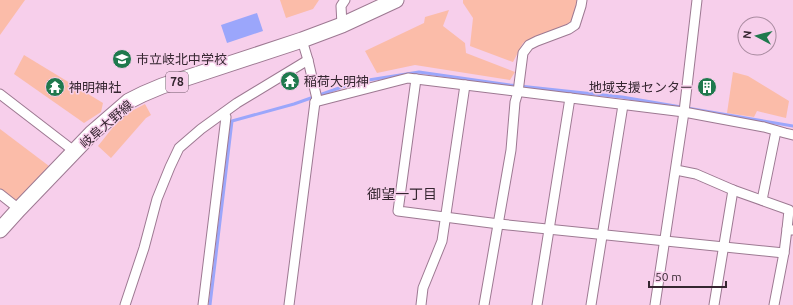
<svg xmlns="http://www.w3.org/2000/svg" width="793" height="305" viewBox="0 0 793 305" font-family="Ubuntu,'Noto Sans JP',sans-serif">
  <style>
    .green { fill: #fbbca9 }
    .water { fill: #9ba6fb }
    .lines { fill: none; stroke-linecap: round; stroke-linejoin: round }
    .stream { stroke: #9ba6fb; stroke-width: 3 }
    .street-casing { stroke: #9d7992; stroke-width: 11 }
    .primary-casing { stroke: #9d7992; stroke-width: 17 }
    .street { stroke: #fff; stroke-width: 9 }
    .primary { stroke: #fff; stroke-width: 15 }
    .labels { text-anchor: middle; stroke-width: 3; stroke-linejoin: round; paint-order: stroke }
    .shield { fill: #f7cfeb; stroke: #6f5968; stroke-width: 1 }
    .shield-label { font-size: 12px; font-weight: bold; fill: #352630 }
    .poi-label { font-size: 13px; fill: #352630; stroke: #f7cfeb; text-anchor: start }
    .street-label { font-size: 13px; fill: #352630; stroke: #f7cfeb }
    .neighbourhood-label { font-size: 14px; fill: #352630; stroke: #f7cfeb }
  </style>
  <rect width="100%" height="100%" fill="#f7cfeb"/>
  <g class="green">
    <polygon points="0,0 25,0 0,35"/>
    <polygon points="280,0 319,0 313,9 286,18"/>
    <polygon points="463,0 577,0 572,22 523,43 513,62 470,46 473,18 463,3"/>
    <polygon points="449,10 443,26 465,43 466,53 515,72 510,80 415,65 377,73 365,51 424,23 425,17"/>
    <polygon points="24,55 103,103 101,112 84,123 14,74"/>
    <polygon points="733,72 748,76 789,101 786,118 757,111 754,117 727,113"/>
    <polygon points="145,104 151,115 146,118 111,158 98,146 122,116"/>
    <polygon points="0,129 49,166 15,202 0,190"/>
  </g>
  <polygon class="water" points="257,13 263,31 227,43 221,25"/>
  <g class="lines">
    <polyline class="stream" points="210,305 232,121 294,104 356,82 419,72 510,85 622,97 793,126"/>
    <g class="street-casing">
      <g id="street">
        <polyline points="342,25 341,6 345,0"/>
        <polyline points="416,79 398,211 499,224 784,253"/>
        <polyline points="0,94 74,151"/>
        <polyline points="315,102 408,78 684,112 764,127 785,133 793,135"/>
        <polyline points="676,170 696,174 733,190 789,210 787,229"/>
        <polyline points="0,194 19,209"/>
        <polyline points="762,200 776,131"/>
        <polyline points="125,305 144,248 157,199 170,167 179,148 201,129 237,103 308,60"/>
        <polyline points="203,305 226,117 224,113"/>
        <polyline points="289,305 315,102 317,99 308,60 302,40"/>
        <polyline points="421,305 423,288 442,241 465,85"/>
        <polyline points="484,305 511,150 515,102 518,92 523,53 529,45 537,41 569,29 575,25 581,6 582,0"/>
        <polyline points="537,305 570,98"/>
        <polyline points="591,305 623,105"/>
        <polyline points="655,305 684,112 697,0"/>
        <polyline points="714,305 733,190"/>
        <polyline points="774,305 784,253 787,229 792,230"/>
      </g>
    </g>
    <g class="primary-casing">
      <polyline id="primary" points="0,230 19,209 92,133 129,101 143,94 162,86 302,40 342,25 396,0"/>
    </g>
    <use href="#street" class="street"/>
    <use href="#primary" class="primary"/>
  </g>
  <defs>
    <g id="school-disc" transform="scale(1)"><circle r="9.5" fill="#1f794d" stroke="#f7cfeb"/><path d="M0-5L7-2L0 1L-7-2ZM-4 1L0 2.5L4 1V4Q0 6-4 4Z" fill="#fff"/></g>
    <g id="temple-disc" transform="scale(1)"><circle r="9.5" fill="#1f794d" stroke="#f7cfeb"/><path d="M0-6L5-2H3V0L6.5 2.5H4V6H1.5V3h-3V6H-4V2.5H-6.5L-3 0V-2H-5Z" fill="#fff"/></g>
    <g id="building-disc" transform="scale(1)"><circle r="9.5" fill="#1f794d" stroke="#f7cfeb"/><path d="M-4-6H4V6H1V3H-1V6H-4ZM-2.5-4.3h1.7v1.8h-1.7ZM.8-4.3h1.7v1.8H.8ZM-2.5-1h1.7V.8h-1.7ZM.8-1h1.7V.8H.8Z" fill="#fff"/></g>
  </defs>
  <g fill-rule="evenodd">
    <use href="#school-disc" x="122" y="59"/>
    <use href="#temple-disc" x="290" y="81"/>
    <use href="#temple-disc" x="55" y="87"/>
    <use href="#building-disc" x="707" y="87"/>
  </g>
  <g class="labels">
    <rect class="shield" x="166" y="72" width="22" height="20" rx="3"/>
    <g class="shield-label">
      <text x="177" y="86">78</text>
    </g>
    <g class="poi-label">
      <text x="136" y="64">市立岐北中学校</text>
      <text x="304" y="86">稲荷大明神</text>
      <text x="69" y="92">神明神社</text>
      <text x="693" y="92" text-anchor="end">地域支援センター</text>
    </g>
    <g class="street-label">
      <text transform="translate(106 124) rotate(-41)" y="5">岐阜大野線</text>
    </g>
    <g class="neighbourhood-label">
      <text x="402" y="199">御望一丁目</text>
    </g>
  </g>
  <g transform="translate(757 36) rotate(277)"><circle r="19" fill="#f7cfeb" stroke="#a98ba0"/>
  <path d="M0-3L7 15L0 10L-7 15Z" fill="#1f794d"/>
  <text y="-6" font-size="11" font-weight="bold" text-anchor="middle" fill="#352630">N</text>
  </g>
  <path d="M649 281v6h77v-6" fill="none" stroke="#352630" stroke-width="2"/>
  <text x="655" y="281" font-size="12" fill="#352630" stroke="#f7cfeb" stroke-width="3" paint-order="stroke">50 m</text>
</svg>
